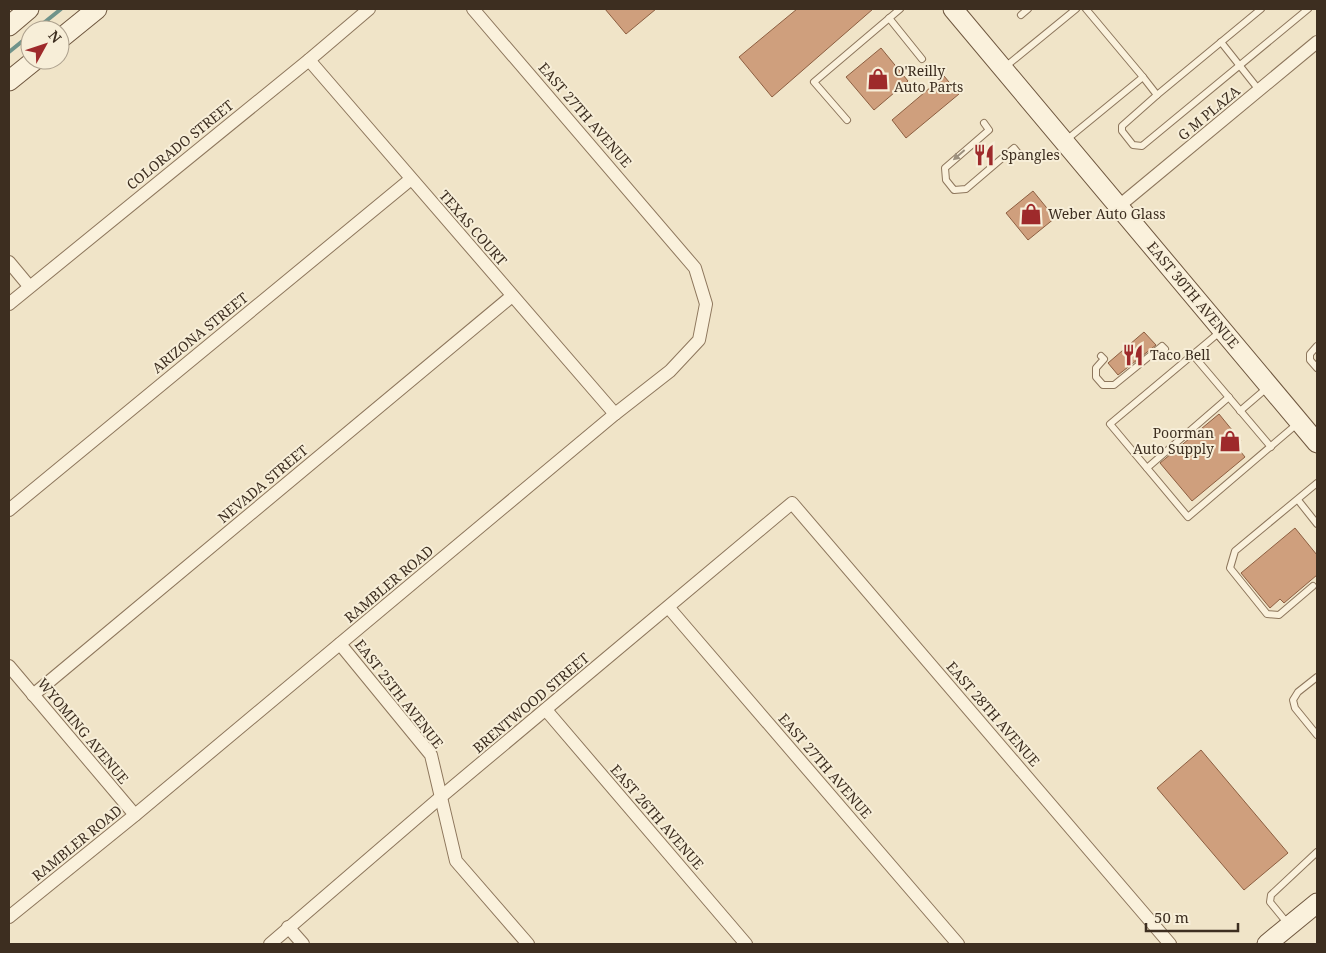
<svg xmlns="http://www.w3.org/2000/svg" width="1326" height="953" viewBox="0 0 1326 953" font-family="'Noto Serif',serif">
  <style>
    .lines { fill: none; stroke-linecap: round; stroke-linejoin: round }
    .stream { stroke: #6f938a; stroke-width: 4 }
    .building { fill: #cf9f7d; stroke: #8d5f41 }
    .lane-casing { stroke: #8d765c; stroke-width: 8 }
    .street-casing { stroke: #8d765c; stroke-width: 14 }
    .secondary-casing { stroke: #6f573f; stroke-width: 21 }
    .lane { stroke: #faf1dc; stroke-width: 6 }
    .street { stroke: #faf1dc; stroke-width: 12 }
    .secondary { stroke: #faf1dc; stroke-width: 19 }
    .oneway { fill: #9c907e }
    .labels { text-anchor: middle; stroke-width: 4; stroke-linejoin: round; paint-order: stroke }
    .poi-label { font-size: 14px; fill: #3d2e20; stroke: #f7eed8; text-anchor: start }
    .street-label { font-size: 14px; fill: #3d2e20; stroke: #f7eed8 }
  </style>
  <rect width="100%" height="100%" fill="#f0e4c8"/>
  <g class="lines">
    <g class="stream">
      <polyline points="35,30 61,9"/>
      <polyline points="9,52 30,35"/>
    </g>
  </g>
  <g class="building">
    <polygon points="605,9 656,9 626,34"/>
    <polygon points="797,9 873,9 772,97 739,57"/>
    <polygon points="881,48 908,81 874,110 846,77"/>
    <polygon points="944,76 959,94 906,138 892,120"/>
    <polygon points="1033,191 1055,218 1028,240 1006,213"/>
    <polygon points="1144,332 1156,345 1118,375 1108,363"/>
    <polygon points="1219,414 1241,441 1236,446 1245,457 1192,501 1160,463"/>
    <polygon points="1295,528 1317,555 1317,575 1284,603 1280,599 1270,608 1241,573"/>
    <polygon points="1201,750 1288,853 1244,890 1157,788"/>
  </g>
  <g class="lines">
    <g class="lane-casing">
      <g id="lane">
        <polyline points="1021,15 1028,9"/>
        <polyline points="889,18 922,59"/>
        <polyline points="1221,42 1259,90"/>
        <polyline points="1005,67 1076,9"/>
        <polyline points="1143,77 1157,95 1122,126 1122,131 1133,145 1142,146 1308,9"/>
        <polyline points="1157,95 1261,9"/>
        <polyline points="847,120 814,82 900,9"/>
        <polyline points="984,123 989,130 945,168 946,180 954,190 966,189 1014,148 1018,153"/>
        <polyline points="1065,141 1143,77 1086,9"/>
        <polyline points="1221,331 1110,424 1188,517 1297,424"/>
        <polyline points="1317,346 1310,354 1310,360 1317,368"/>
        <polyline points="1193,355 1271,447"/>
        <polyline points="1101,356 1104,359 1096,368 1096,377 1103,385 1114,385 1162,346 1165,349"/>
        <polyline points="1240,411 1268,387"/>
        <polyline points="1147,468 1229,397"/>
        <polyline points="1298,500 1317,524"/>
        <polyline points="1313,586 1279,615 1267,614 1230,568 1235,551 1317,483"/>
        <polyline points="1317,677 1298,692 1293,700 1295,708 1317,735"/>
        <polyline points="1288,924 1270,902 1271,895 1317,852"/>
      </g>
    </g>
    <g class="street-casing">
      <g id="street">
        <polyline points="309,60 615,414"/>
        <polyline points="1119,206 1317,42"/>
        <polyline points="9,262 29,286"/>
        <polyline points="9,304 309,60 369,9"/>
        <polyline points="9,510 411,179"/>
        <polyline points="669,608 958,944"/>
        <polyline points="340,644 431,755 456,861 528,944"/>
        <polyline points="9,666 135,815"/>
        <polyline points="33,695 512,296"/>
        <polyline points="546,710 746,944"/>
        <polyline points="9,917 135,815 615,414 670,371 699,340 706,304 695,268 473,9"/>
        <polyline points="288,927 303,944"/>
        <polyline points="270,944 442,796 792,503 1170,944"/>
      </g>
    </g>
    <g class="secondary-casing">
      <g id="secondary">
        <polyline points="953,9 1317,443"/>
        <polyline points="9,26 29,9"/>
        <polyline points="60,39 97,9"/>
        <polyline points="9,81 35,60"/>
        <polyline points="1267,944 1317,903"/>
      </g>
    </g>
    <use href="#lane" class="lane"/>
    <use href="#street" class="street"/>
    <use href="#secondary" class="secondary"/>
  </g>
  <defs><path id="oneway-solid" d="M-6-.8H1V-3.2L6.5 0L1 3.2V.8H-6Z" transform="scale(1.25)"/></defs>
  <use class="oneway" href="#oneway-solid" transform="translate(959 155) rotate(139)"/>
  <defs>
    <g id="shop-bare" transform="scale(1.725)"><path d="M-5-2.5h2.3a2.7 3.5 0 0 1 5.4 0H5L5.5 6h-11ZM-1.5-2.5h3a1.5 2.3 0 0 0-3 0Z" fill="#9e2a2b" stroke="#f7eed8" stroke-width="2.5" paint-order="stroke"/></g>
    <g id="restaurant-bare" transform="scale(1.725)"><path d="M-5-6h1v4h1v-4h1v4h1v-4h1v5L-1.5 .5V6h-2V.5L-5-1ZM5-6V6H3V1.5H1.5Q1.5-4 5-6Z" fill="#9e2a2b" stroke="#f7eed8" stroke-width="2.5" paint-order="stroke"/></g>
  </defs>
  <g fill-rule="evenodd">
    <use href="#shop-bare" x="878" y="79"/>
    <use href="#restaurant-bare" x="984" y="155"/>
    <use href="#shop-bare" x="1031" y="214"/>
    <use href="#restaurant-bare" x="1133" y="355"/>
    <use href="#shop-bare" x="1230" y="441"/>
  </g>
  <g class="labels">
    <g class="poi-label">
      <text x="894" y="76">O'Reilly<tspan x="894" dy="16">Auto Parts</tspan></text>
      <text x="1001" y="160">Spangles</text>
      <text x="1048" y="219">Weber Auto Glass</text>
      <text x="1150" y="360">Taco Bell</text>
      <text x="1214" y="438" text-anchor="end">Poorman<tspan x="1214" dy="16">Auto Supply</tspan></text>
    </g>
    <g class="street-label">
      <text transform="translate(1209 113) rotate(-40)" y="5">G M PLAZA</text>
      <text transform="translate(585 115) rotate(49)" y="5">EAST 27TH AVENUE</text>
      <text transform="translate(180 145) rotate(-39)" y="5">COLORADO STREET</text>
      <text transform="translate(473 228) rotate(49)" y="5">TEXAS COURT</text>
      <text transform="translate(1193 295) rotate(50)" y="5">EAST 30TH AVENUE</text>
      <text transform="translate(200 333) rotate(-39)" y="5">ARIZONA STREET</text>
      <text transform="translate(263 484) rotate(-40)" y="5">NEVADA STREET</text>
      <text transform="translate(389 584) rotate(-40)" y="5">RAMBLER ROAD</text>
      <text transform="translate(399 694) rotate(52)" y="5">EAST 25TH AVENUE</text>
      <text transform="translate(531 703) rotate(-40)" y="5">BRENTWOOD STREET</text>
      <text transform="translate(993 714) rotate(49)" y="5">EAST 28TH AVENUE</text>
      <text transform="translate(83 731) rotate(50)" y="5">WYOMING AVENUE</text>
      <text transform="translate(825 766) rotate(49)" y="5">EAST 27TH AVENUE</text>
      <text transform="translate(657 817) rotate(49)" y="5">EAST 26TH AVENUE</text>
      <text transform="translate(77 843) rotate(-39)" y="5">RAMBLER ROAD</text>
    </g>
  </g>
  <rect width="1326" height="953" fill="none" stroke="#3d2e20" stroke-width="20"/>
  <g transform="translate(45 45) rotate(50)"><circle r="24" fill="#f7eed8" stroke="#ada18e"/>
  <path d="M0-4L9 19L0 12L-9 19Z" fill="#9e2a2b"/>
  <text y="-8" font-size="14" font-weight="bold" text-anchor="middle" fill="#3d2e20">N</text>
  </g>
  <path d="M1146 923v8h92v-8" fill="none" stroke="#3d2e20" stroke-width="2.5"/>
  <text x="1154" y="923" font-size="15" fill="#3d2e20" stroke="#f7eed8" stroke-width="4" paint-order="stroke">50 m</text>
</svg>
